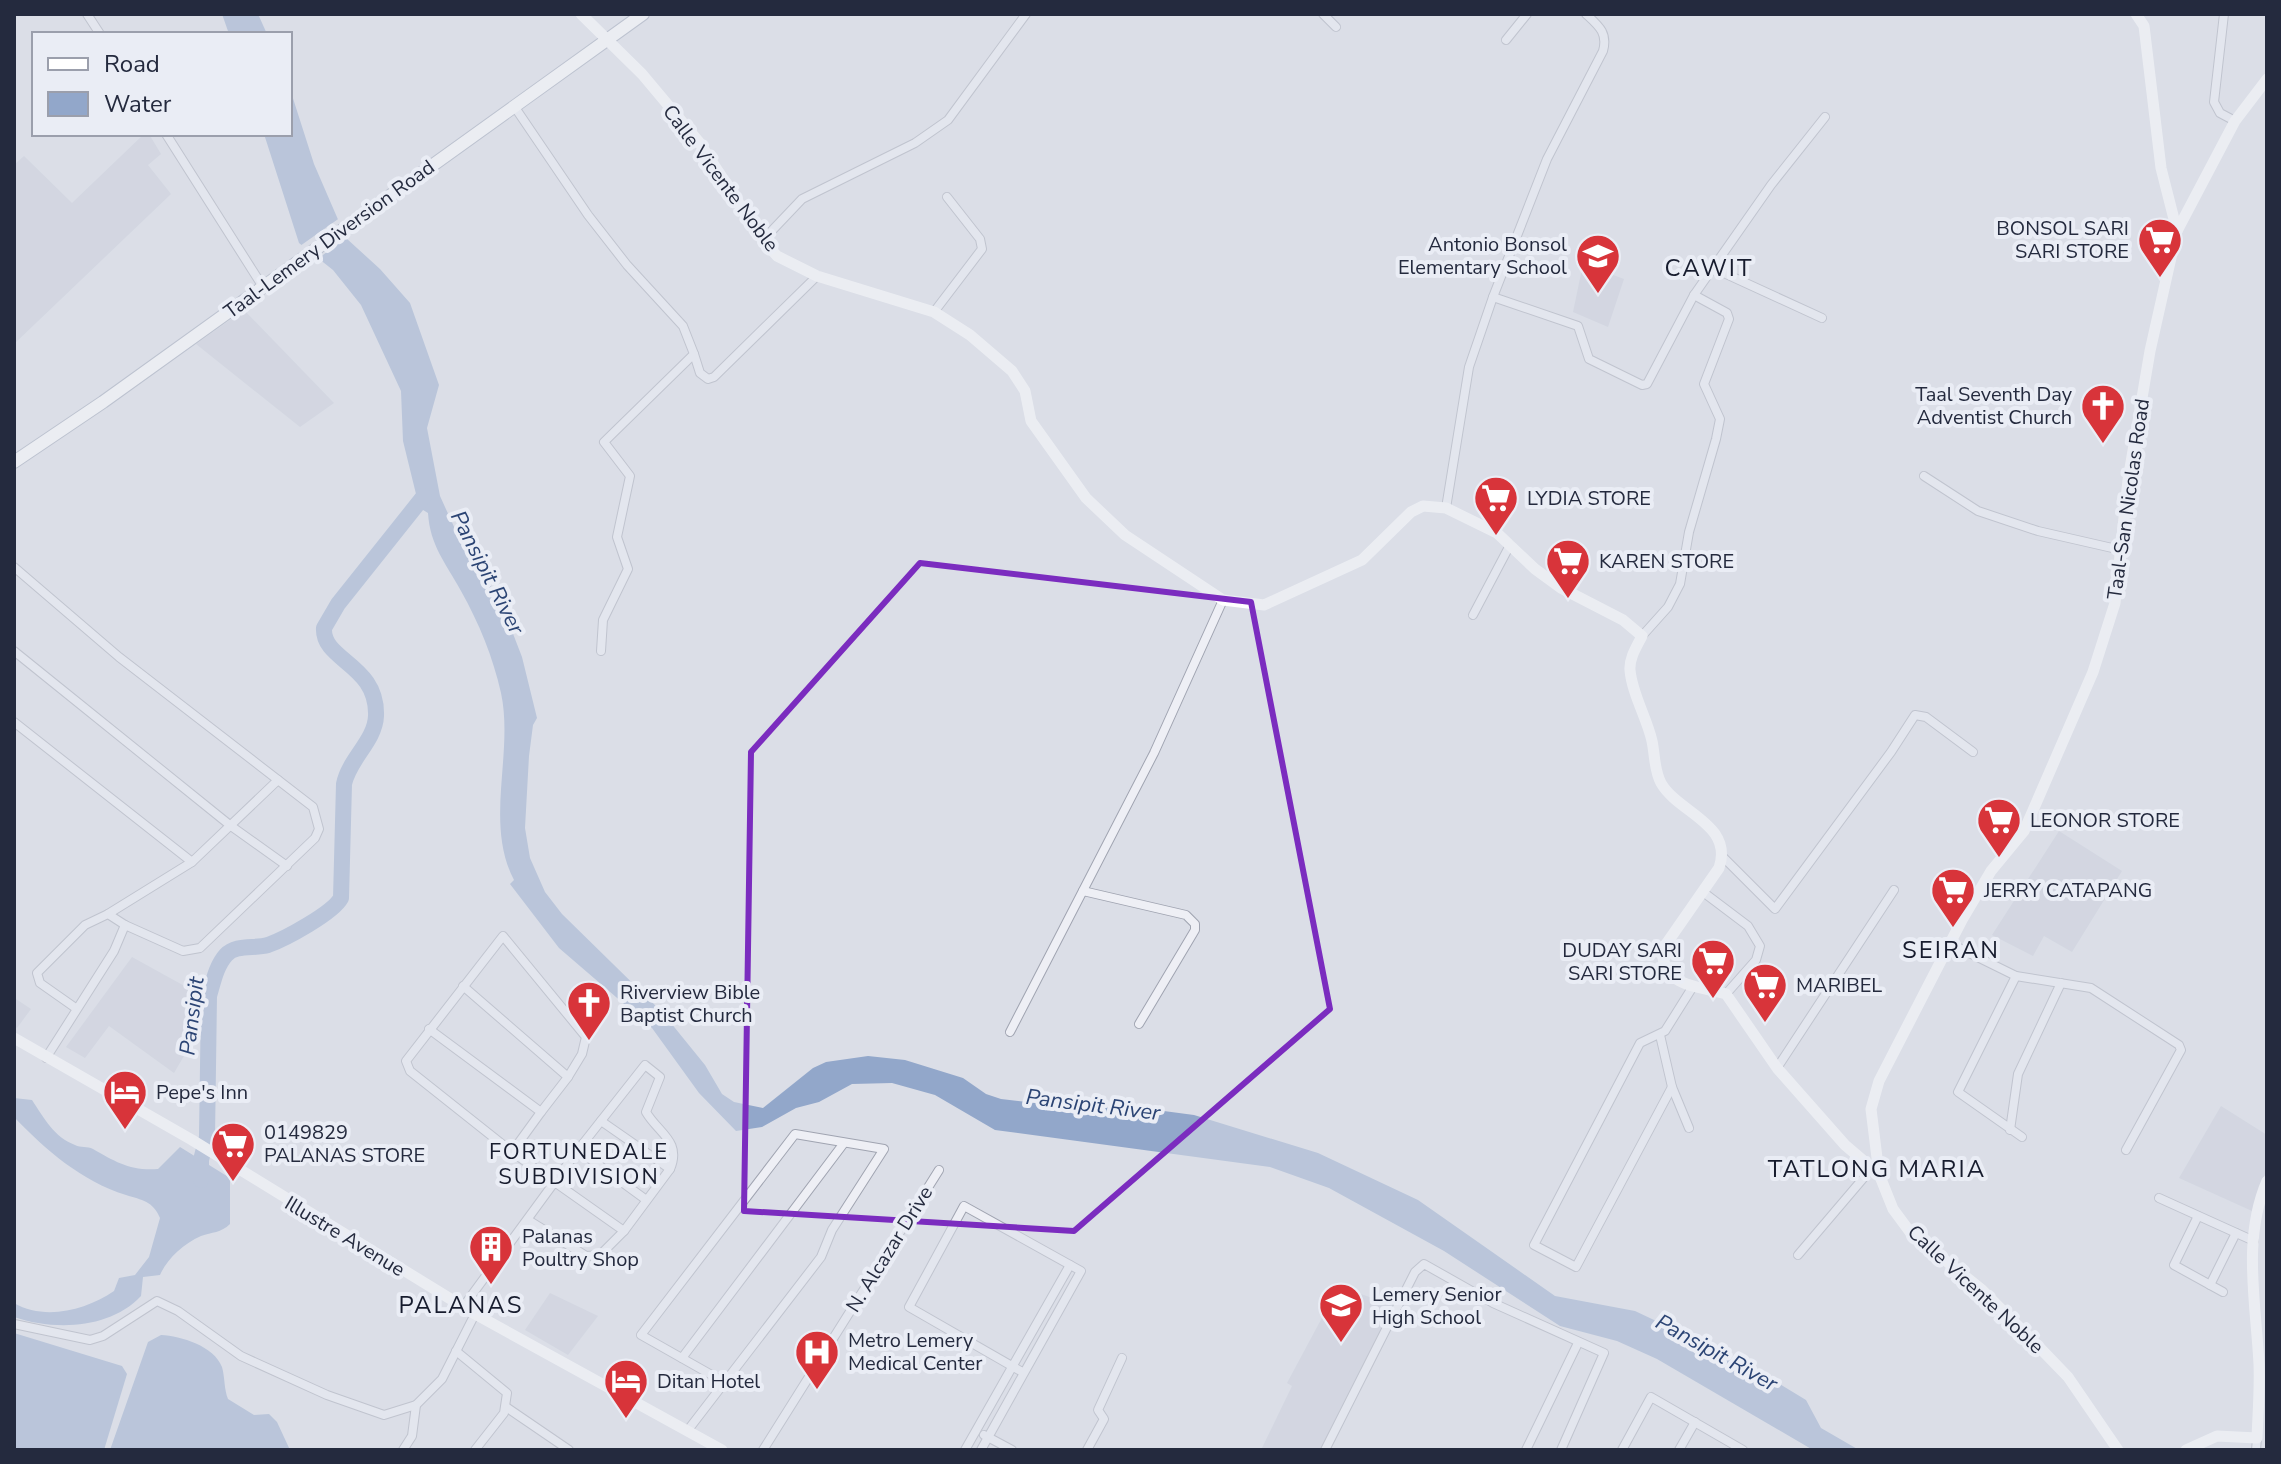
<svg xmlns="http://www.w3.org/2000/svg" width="2281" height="1464" viewBox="0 0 2281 1464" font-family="'Nunito Sans',sans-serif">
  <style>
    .built { fill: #c9cdd9 }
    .water { fill: #92a7ca }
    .pier { fill: #dbdee7 }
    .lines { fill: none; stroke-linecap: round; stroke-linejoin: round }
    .river { stroke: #92a7ca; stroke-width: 16 }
    .street-casing { stroke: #a0a4b1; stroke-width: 10 }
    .primary-casing { stroke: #99a1b3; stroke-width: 14 }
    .street { stroke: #eeeff5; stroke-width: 8 }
    .secondary { stroke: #fff; stroke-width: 11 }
    .primary { stroke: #fff; stroke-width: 12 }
    .marked { fill: none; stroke: #7b2cbf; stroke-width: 6; stroke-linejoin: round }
    .labels { text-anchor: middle; stroke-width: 8; stroke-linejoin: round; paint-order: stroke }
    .street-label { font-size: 20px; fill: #242a3e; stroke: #eaedf5 }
    .poi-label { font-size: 20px; fill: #242a3e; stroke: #eaedf5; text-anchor: start }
    .water-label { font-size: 22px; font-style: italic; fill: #2b4474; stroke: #eaedf5 }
    .neighbourhood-label { font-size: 22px; letter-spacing: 2px; fill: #171c2e; stroke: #eaedf5 }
    .quarter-label { font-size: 24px; letter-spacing: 2px; fill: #171c2e; stroke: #eaedf5 }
  </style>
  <rect width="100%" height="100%" fill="#dbdee7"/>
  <g class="built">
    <polygon points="144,134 149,134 161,154 148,165 171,194 14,344 14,165 24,156 72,203"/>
    <polygon points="1583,264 1624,279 1608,327 1573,312"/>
    <polygon points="244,310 334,403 300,427 196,344"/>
    <polygon points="2059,831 2122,871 2072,952 2044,936 2033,956 1992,935"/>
    <polygon points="132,957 199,994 188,1049 174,1073 109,1026 85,1058 66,1047"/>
    <polygon points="16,999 31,1009 17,1028 14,1026"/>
    <polygon points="2221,1106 2267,1135 2267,1168 2252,1211 2179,1178"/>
    <polygon points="1339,1286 1394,1306 1322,1450 1261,1450 1292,1386 1287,1383"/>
    <polygon points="550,1293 598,1316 568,1355 525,1330"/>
  </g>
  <g class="water">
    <polygon points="222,14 258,14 267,34 229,34"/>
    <path d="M290,89L314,164L346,238L380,269L410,303L439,385L427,428L440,496L460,540L500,600L522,657L537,718L533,725L529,756L525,828L530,858L545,892L562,914L662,1012L705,1065L722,1094L734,1102L763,1108L813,1068L826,1062L868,1056L905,1060L963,1078L986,1094L1001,1099L1086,1109L1126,1106L1194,1115L1318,1153L1418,1200L1555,1296L1635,1311L1745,1363L1806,1400L1821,1428L1859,1450H1813L1657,1359L1617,1341L1560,1326L1444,1251L1329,1188L1270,1167L995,1130L935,1095L892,1083L852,1084L819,1102L796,1108L762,1127L736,1131L699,1093L652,1028L559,948L510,884L514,880C484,822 514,754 501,693C493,657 479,623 461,591C446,563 430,546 428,513L410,502L416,494L403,441L401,391L361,305L333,270L299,243L264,134H290Z"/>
    <path d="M14,1098L32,1100C44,1118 54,1137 75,1145C81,1148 87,1146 93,1149C116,1162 130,1171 158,1169L180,1147L230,1178V1224C221,1233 212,1232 201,1236C183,1244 167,1259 160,1275L143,1277L141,1296C110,1329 55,1331 14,1317V1303C45,1321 86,1310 114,1291L119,1278L135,1275L149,1257L160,1218C153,1201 142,1200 126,1195C81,1181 46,1150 14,1117Z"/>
    <polygon points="14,1333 122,1366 127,1374 104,1450 14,1450"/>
    <path d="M161,1335C181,1336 214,1346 222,1367C225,1378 224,1389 228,1399L254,1415L269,1414L277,1422L290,1450H110L148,1342Z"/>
  </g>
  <polygon class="pier" points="341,217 348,236 315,261 302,250 300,246"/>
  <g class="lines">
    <path class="river" d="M201,1180V1160L207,1137L209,996C213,983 216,966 226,955C236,944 254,949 268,945C285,939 333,913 341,898L344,784C349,759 375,741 376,716C378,664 322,661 324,628L338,604L424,496"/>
    <g class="street-casing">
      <g id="street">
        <polyline points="87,14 100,34"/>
        <polyline points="1323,14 1336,27"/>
        <polyline points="2224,14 2214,102 2220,113 2235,121"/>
        <polyline points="1506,40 1527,14"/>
        <polyline points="514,106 588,215 627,265 683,326 694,354 604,442 630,476 617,537 628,569 603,620 601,651"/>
        <polyline points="166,134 263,287"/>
        <polyline points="763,240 802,199 915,143 948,120 1026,14"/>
        <polyline points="1713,268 1822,318"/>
        <polyline points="1493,297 1578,326 1589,359 1642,385 1647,384 1694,295 1771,185 1825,117"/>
        <polyline points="934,312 982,249 980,239 947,197"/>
        <polyline points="694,354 700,373 708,379 714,377 817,276"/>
        <polyline points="1924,476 1978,511 2038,531 2121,550"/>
        <path d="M1446,508L1469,367L1493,297L1547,159L1603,51C1608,33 1599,26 1586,14"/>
        <polyline points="14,567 119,657 313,807 319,829 315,838 200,948 183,951 125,925"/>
        <polyline points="1473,615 1510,545"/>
        <polyline points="1642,636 1668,607 1680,584 1689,532 1716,439 1720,419 1704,384 1729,319 1727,313 1694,295"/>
        <polyline points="14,651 231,826 287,866"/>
        <polyline points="14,722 192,862"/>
        <polyline points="1722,856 1775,909 1891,752 1915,715 1926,717 1973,752"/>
        <polyline points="1083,891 1186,915 1195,924 1195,930 1139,1024"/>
        <polyline points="1703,892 1748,926 1760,946 1756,960 1726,994"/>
        <polyline points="108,914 192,862 278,780"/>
        <polyline points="1951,944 2016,976 2091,988 2179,1045 2181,1050 2126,1150"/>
        <polyline points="2016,976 1958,1092 2022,1137"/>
        <polyline points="463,986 568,1077 541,1112"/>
        <polyline points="429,1029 541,1112 512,1152"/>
        <polyline points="1010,1032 1154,753 1223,600"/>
        <polyline points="1660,1035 1672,1087 1689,1128"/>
        <polyline points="46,1058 114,951 125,925 108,914 85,925 37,973 40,983 77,1009"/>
        <polyline points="1777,1068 1894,890"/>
        <polyline points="568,1077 582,1054 586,1037 503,936 406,1061 410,1071 512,1152 624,1231"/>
        <polyline points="1672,1087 1576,1267 1534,1245 1640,1043 1665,1031 1692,988"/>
        <polyline points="2010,1130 2018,1074 2061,983"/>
        <polyline points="578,1150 645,1199"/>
        <polyline points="2159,1198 2254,1241"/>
        <polyline points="2198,1216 2174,1265 2223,1292"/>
        <polyline points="528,1220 586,1256 600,1255 624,1231 670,1169 601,1121"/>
        <polyline points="1798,1255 1872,1168"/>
        <polyline points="2210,1285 2236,1233"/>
        <path d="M463,1307L578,1150L645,1065L660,1077L646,1112C658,1133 682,1141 670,1169"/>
        <polyline points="14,1324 90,1340 103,1336 157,1301 178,1311 241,1356 327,1395 384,1415 416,1405 442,1379 475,1314"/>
        <polyline points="456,1351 507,1393 504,1413 475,1450"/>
        <polyline points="682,1358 844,1143"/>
        <polyline points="506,1407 569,1450"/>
        <polyline points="688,1430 821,1257 832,1230 884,1149 795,1134 641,1335 724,1382"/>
        <polyline points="984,1435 1012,1450"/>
        <polyline points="403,1450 412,1436 416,1405"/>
        <polyline points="763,1450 939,1170"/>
        <polyline points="965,1450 1070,1265"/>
        <polyline points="981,1450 1081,1271 964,1206 909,1307 1024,1373"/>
        <polyline points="1087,1450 1104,1419 1098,1410 1122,1358"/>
        <polyline points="1325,1450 1415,1272 1424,1264 1493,1303 1604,1353 1561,1450"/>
        <polyline points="1526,1450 1578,1343"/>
        <polyline points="1622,1450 1651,1397 1743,1450"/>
        <polyline points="1679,1450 1695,1422"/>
        <polyline points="2256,1450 2257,1438"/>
      </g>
    </g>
    <g class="primary-casing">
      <polyline id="primary" points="14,462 103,402 643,14"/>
    </g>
    <use href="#street" class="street"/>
    <g class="secondary">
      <path d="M581,14L642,74L699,142L763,240L777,256L817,276L934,312L970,335L1012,371L1025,391L1031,421L1086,498L1125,535L1223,600L1264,605L1362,560L1411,512L1423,506L1446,508L1497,533L1535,569L1561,588L1623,620L1642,636C1637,646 1629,658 1630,670C1632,694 1647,718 1652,741C1655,755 1654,770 1661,783C1678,813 1734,824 1719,868L1662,950C1664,989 1698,985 1726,994L1777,1068L1845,1145L1879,1174L1893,1209L1910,1232L1981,1289L2040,1348L2068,1377L2118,1450"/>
      <polyline points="2177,231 2235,121 2267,79"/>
      <polyline points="14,1038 192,1140 475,1314 722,1450"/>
      <polyline points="1879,1174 1871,1109 1879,1081 1962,920 1991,871 2024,831 2093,672 2115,603 2128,480 2150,351 2177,231 2161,168 2144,26 2136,14"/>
      <path d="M2186,1450L2217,1436L2257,1438C2258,1413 2260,1388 2259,1364C2256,1303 2242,1239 2267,1181"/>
    </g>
    <use href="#primary" class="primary"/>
  </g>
  <path d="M0 0H2281V1464H0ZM920,563L1251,602L1330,1009L1074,1231L744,1211L751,752Z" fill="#dbdee7" fill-opacity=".55" fill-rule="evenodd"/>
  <path class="marked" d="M920,563L1251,602L1330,1009L1074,1231L744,1211L751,752Z"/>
  <defs>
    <g id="supermarket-pin" transform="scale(2.3)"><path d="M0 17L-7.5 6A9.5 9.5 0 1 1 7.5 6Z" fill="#d8343a" stroke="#eaedf5"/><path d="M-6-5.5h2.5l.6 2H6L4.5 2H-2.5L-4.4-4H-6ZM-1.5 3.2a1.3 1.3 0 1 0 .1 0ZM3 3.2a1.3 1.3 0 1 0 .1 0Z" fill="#fff"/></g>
    <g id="school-pin" transform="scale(2.3)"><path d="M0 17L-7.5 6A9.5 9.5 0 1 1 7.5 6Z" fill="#d8343a" stroke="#eaedf5"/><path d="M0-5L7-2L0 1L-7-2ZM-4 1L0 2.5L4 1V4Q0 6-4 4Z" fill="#fff"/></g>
    <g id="church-pin" transform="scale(2.3)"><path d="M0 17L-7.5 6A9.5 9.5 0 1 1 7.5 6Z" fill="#d8343a" stroke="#eaedf5"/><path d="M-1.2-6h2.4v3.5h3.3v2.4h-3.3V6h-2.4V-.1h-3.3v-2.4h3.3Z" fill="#fff"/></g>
    <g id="hotel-pin" transform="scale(2.3)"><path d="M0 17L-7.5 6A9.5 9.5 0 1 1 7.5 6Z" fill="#d8343a" stroke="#eaedf5"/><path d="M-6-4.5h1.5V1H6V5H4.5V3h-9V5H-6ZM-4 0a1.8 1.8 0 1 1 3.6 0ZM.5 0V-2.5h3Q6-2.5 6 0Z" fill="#fff"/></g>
    <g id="building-pin" transform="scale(2.3)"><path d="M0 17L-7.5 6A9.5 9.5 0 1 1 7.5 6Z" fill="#d8343a" stroke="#eaedf5"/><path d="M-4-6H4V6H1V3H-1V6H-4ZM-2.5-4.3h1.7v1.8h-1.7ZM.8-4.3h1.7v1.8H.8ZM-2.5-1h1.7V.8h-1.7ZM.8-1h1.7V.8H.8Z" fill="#fff"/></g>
    <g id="hospital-pin" transform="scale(2.3)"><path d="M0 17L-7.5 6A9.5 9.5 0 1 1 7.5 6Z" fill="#d8343a" stroke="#eaedf5"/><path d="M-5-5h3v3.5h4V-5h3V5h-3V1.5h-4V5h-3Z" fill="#fff"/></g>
  </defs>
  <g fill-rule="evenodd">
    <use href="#supermarket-pin" x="2160" y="240"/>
    <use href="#school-pin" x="1598" y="256"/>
    <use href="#church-pin" x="2103" y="406"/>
    <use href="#supermarket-pin" x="1496" y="498"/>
    <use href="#supermarket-pin" x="1568" y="561"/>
    <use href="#supermarket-pin" x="1999" y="820"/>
    <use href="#supermarket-pin" x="1953" y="890"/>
    <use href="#supermarket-pin" x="1713" y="961"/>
    <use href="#supermarket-pin" x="1765" y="985"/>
    <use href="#church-pin" x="589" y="1003"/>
    <use href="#hotel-pin" x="125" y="1092"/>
    <use href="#supermarket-pin" x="233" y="1144"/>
    <use href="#building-pin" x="491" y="1247"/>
    <use href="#school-pin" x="1341" y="1305"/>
    <use href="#hospital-pin" x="817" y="1352"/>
    <use href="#hotel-pin" x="626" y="1381"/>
  </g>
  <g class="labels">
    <g class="street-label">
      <text transform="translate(721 178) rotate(53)" y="7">Calle Vicente Noble</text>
      <text transform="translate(329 239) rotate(-36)" y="7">Taal-Lemery Diversion Road</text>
      <text transform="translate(2128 499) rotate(-82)" y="7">Taal-San Nicolas Road</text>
      <text transform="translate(345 1236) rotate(31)" y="7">Illustre Avenue</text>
      <text transform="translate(889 1249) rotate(-58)" y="7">N. Alcazar Drive</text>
      <text transform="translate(1976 1289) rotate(43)" y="7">Calle Vicente Noble</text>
    </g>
    <g class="poi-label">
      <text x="2129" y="235" text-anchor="end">BONSOL SARI<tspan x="2129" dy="23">SARI STORE</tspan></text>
      <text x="1567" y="251" text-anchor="end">Antonio Bonsol<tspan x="1567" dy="23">Elementary School</tspan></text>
      <text x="2072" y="401" text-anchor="end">Taal Seventh Day<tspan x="2072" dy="23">Adventist Church</tspan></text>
      <text x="1527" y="505">LYDIA STORE</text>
      <text x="1599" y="568">KAREN STORE</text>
      <text x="2030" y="827">LEONOR STORE</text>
      <text x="1984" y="897">JERRY CATAPANG</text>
      <text x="1682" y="957" text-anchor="end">DUDAY SARI<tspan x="1682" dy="23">SARI STORE</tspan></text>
      <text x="1796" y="992">MARIBEL</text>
      <text x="620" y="999">Riverview Bible<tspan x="620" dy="23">Baptist Church</tspan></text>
      <text x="156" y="1099">Pepe's Inn</text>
      <text x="264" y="1139">0149829<tspan x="264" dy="23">PALANAS STORE</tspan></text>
      <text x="522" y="1243">Palanas<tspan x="522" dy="23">Poultry Shop</tspan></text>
      <text x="1372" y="1301">Lemery Senior<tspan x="1372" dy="23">High School</tspan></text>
      <text x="848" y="1347">Metro Lemery<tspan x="848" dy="23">Medical Center</tspan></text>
      <text x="657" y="1388">Ditan Hotel</text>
    </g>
    <g class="water-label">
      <text transform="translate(488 572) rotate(63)" y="8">Pansipit River</text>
      <text transform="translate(191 1016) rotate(-83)" y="8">Pansipit</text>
      <text transform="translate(1093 1104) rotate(7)" y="8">Pansipit River</text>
      <text transform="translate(1717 1352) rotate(29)" y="8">Pansipit River</text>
    </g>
    <g class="neighbourhood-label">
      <text x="579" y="1159">FORTUNEDALE<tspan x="579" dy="25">SUBDIVISION</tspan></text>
    </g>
    <g class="quarter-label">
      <text x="1709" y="276">CAWIT</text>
      <text x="1951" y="958">SEIRAN</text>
      <text x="1877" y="1177">TATLONG MARIA</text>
      <text x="461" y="1313">PALANAS</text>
    </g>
  </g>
  <rect width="2281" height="1464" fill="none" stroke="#242a3e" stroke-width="32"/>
  <rect x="32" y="32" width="260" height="104" fill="#eaedf5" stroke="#9b9fac" stroke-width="2"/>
  <rect x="48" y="58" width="40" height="12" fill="#ffffff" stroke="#9b9fac" stroke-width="2"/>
  <text x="104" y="72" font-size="24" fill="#242a3e">Road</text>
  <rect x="48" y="92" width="40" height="24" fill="#92a7ca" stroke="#9b9fac" stroke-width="2"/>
  <text x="104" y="112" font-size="24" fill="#242a3e">Water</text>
</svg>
